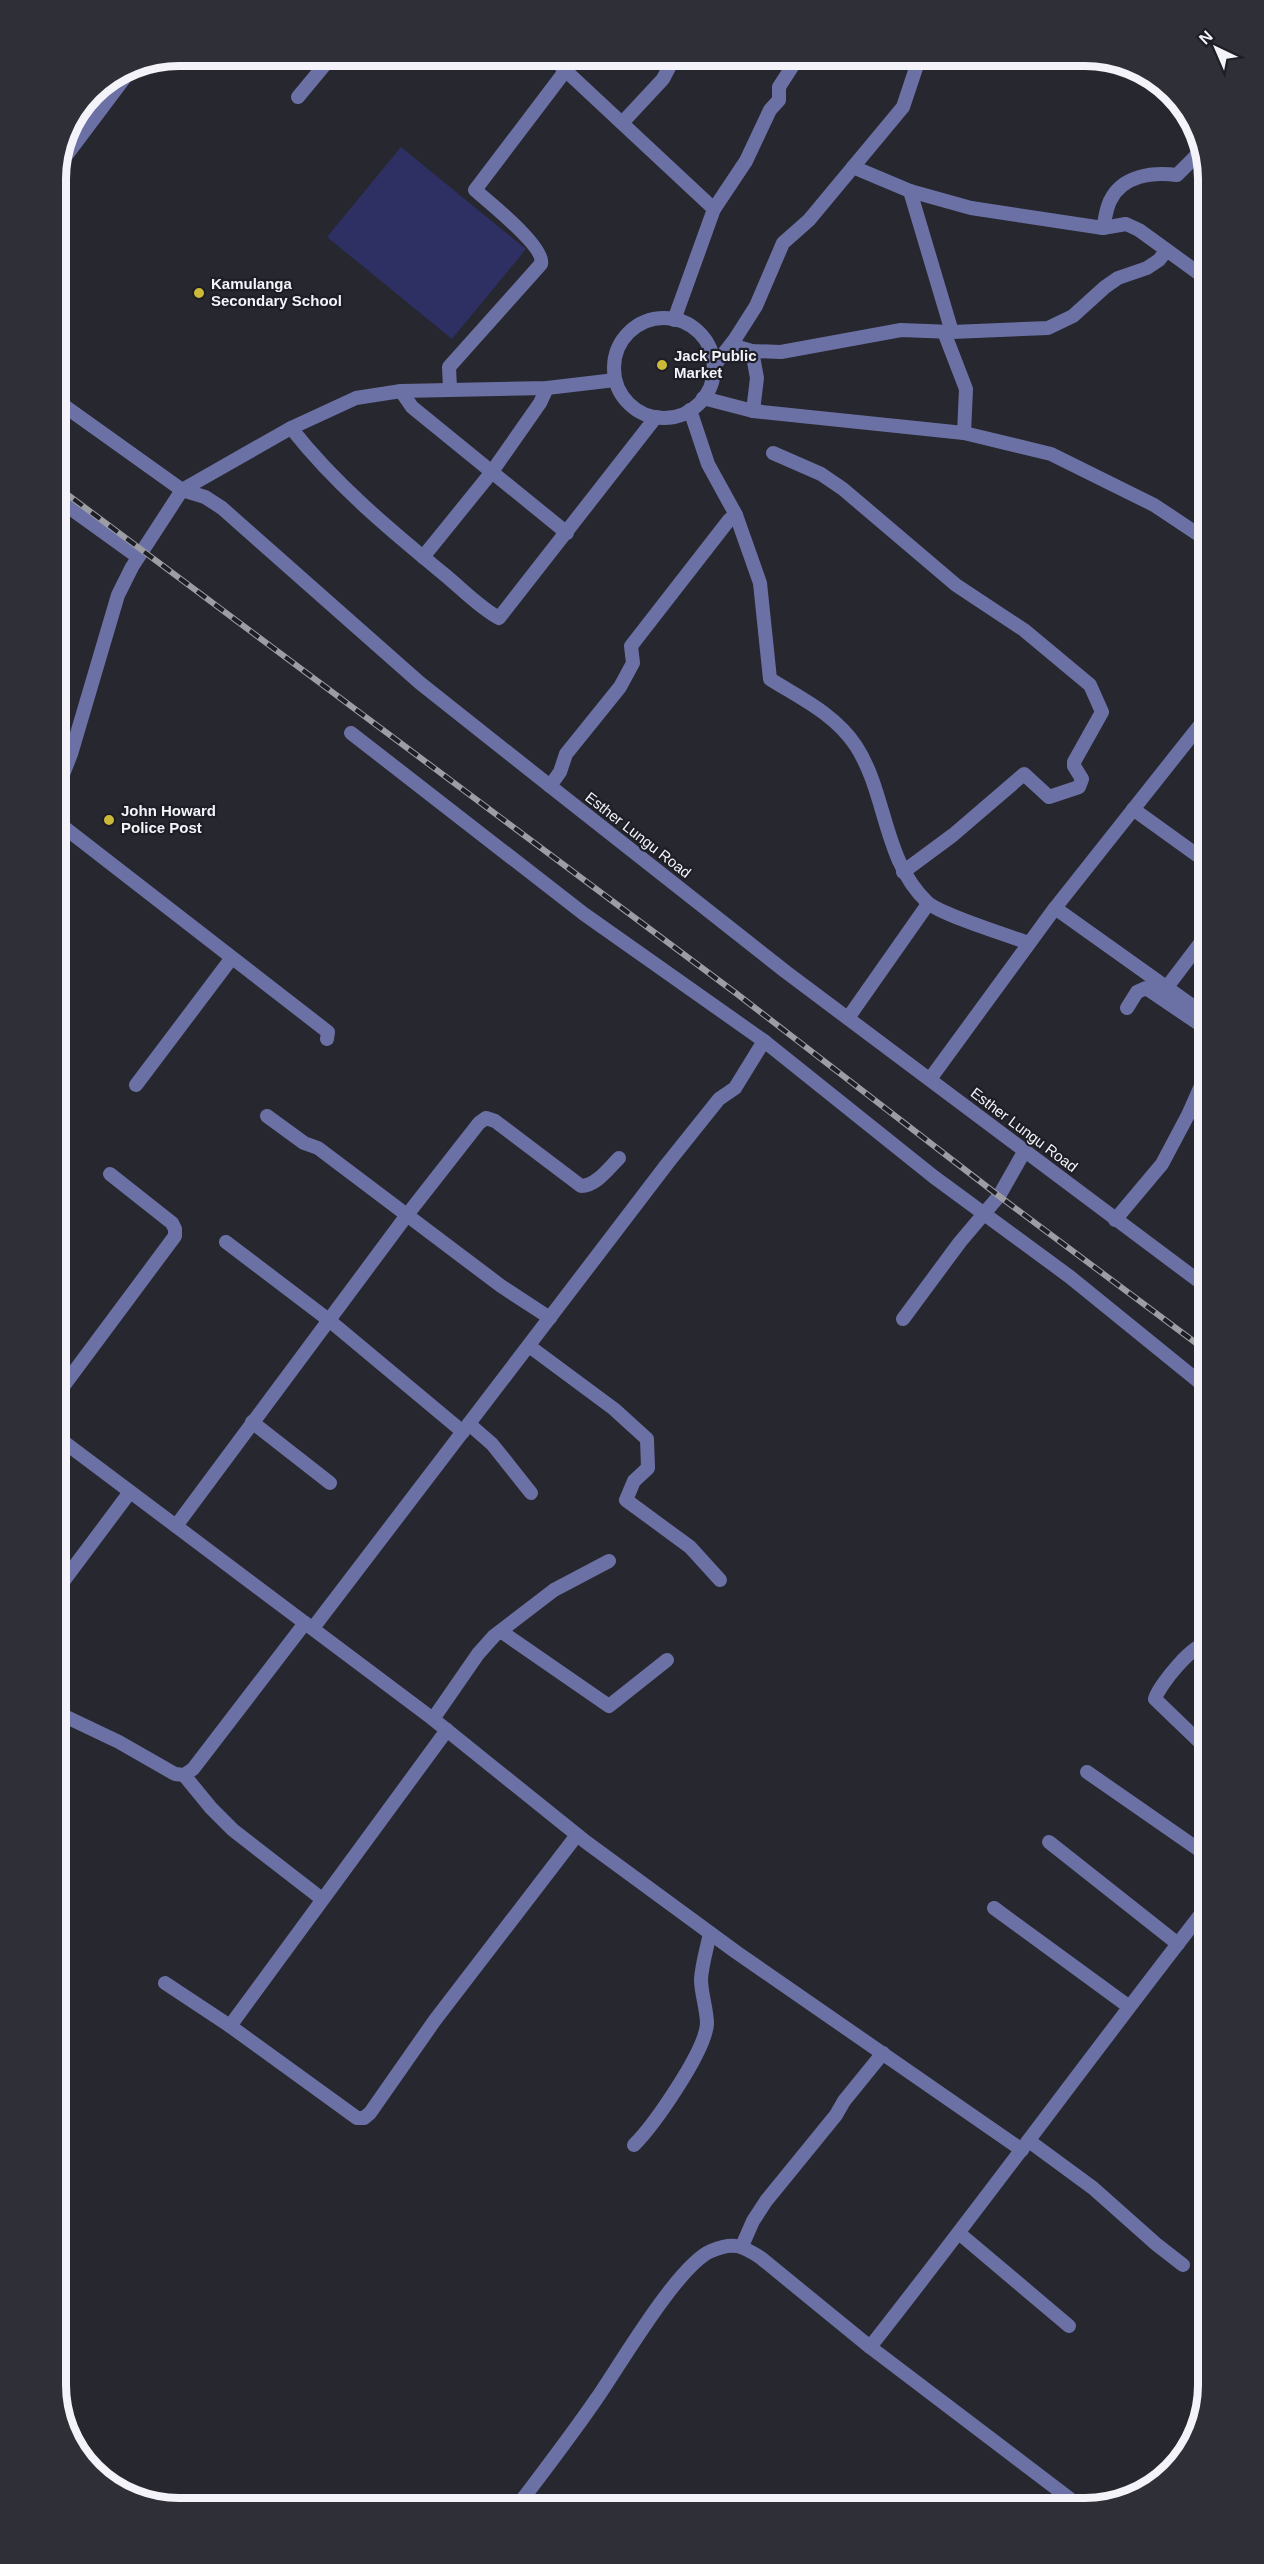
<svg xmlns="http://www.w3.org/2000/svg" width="1264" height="2564" viewBox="0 0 1264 2564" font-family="Arial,sans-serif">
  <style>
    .park { fill: #2e2f63 }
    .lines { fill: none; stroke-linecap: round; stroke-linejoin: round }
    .minor { stroke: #6c71a5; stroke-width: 14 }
    .rail-casing { stroke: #9d9da4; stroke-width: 6 }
    .rail { stroke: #1d1e26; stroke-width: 4; stroke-dasharray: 11; stroke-linecap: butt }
    .poi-dot { fill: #cdb938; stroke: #1d1e26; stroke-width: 2 }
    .labels { text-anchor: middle; stroke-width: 4.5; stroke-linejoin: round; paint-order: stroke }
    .poi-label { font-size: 15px; font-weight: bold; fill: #f3f3f9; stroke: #1d1e26; text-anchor: start }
    .street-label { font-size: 15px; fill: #f3f3f9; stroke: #1d1e26 }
    .rim { fill: none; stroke: #f3f3f9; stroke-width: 8 }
  </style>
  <rect width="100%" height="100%" fill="#27272f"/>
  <polygon class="park" points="401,147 526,249 452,339 327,237"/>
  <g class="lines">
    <g class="minor">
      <polyline points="550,56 714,209 674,320"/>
      <polyline points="298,97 332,56"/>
      <polyline points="622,123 663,79 675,56"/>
      <polyline points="853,167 910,191 971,208 1103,228 1126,224 1139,230 1208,280"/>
      <polyline points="56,169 135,64"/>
      <polyline points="910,191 952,332"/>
      <polyline points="714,209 746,161 770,110 779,100 779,87 799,56"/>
      <path d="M1103,228C1105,220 1106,209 1110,201C1122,175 1153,172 1177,175L1203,149"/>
      <circle cx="664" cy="368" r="50"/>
      <polyline points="944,332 966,389 964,433"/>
      <polyline points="731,345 752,351 781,352 901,330 952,332 1048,328 1073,316 1105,287 1118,278 1147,268 1159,260 1166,251"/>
      <polyline points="752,351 757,378 753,411"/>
      <polyline points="714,366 735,339 756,306 783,243 809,220 903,107 920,56"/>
      <path d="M450,388L449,367L541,264C546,248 489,202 475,190L566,70"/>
      <polyline points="401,391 412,407 567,533"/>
      <polyline points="703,398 753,411 964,433 1051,454 1154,505 1208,541"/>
      <polyline points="56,400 182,490 205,497 222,508 420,683 550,786 786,972 1208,1288"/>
      <path d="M690,410L708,464L736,515L760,583L770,679C800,698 835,714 856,746C887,794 883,860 927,902C939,914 1009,936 1029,943"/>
      <path d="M291,428C335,484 390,530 445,575C462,589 480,608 499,618L656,417"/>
      <polyline points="773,453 821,474 843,489 956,585 1024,630 1090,685 1102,712 1074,762 1074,766 1082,779 1079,787 1049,797 1024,774 953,835 903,872"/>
      <polyline points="56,498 138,557"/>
      <polyline points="423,557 491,473 540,403 547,388"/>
      <polyline points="351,733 584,914 764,1041 934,1177 1070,1277 1208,1389"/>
      <polyline points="550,786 560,772 566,754 620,687 633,663 631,646 729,520 736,515"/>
      <polyline points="56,792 71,754 118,595 132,567 182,490 291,428 356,398 401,391 547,388 615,380"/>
      <polyline points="1133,809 1208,863"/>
      <polyline points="56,821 328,1032 327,1039"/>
      <polyline points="1055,908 1208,1017"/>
      <polyline points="1167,987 1208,933"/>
      <polyline points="1127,1008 1137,992 1146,988 1208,1030"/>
      <polyline points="848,1018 928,904"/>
      <polyline points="930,1079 1055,908 1208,715"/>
      <polyline points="136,1085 231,959"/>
      <polyline points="267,1116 304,1143 318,1148 501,1286 550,1318"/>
      <polyline points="1115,1220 1162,1164 1188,1115 1208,1070"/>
      <polyline points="226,1242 330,1321 463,1432"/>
      <polyline points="903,1319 960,1242 999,1196 1024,1152"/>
      <polyline points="529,1346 614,1409 647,1439 648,1468 634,1481 626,1500 690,1547 720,1580"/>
      <polyline points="56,1396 175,1236 175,1229 172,1223 110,1174"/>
      <polyline points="252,1422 330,1483"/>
      <polyline points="469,1424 492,1444 531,1493"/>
      <polyline points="56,1436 433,1719 586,1842 736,1952 1022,2150"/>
      <path d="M176,1526L407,1215L479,1123L486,1118L495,1121L581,1186C596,1186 609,1168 619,1158"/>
      <polyline points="56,1591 130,1492"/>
      <polyline points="313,1628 667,1164 719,1099 735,1088 764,1041"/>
      <polyline points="502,1632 609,1706 667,1660"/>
      <polyline points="56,1712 119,1742 175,1774 184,1775 193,1769 305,1623"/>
      <polyline points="433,1719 478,1654 494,1636 554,1590 609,1561"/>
      <path d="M1208,1750L1155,1699C1159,1685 1195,1641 1208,1644"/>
      <polyline points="1087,1772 1208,1856"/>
      <polyline points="184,1775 211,1808 233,1830 322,1899"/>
      <polyline points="1049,1842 1178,1944"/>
      <polyline points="994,1908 1128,2006"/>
      <polyline points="165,1983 230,2026 357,2118 364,2118 370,2113 435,2020 577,1835"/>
      <polyline points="230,2026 447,1730"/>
      <polyline points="1029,2141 1093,2188 1156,2244 1183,2265"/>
      <path d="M634,2145C654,2125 705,2052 707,2024C707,2009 701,1994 701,1979C702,1964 707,1948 710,1933"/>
      <polyline points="960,2234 1069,2326"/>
      <polyline points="742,2246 753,2221 766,2201 836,2115 844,2101 883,2053"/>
      <path d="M870,2347C985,2201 1094,2051 1208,1905"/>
      <path d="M516,2508C543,2472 571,2436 597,2398C620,2365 678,2265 711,2251C734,2241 743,2246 761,2258L870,2347L1082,2508"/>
    </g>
    <g class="rail-casing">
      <polyline id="rail" points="56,486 737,994 999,1196 1208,1352"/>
    </g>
    <use href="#rail" class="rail"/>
  </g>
  <g class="poi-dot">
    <circle cx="199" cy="293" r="6"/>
    <circle cx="662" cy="365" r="6"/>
    <circle cx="109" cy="820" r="6"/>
  </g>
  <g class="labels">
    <g class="poi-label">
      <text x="211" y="289">Kamulanga<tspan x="211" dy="17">Secondary School</tspan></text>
      <text x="674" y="361">Jack Public<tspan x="674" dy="17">Market</tspan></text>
      <text x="121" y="816">John Howard<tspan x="121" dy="17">Police Post</tspan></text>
    </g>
    <g class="street-label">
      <text transform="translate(638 835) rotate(38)" y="5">Esther Lungu Road</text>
      <text transform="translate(1024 1130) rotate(37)" y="5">Esther Lungu Road</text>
    </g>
  </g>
  <path d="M0 0H1264V2564H0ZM179 66H1085A113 113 0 0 1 1198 179V2385A113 113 0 0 1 1085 2498H179A113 113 0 0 1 66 2385V179A113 113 0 0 1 179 66Z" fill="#2e2f37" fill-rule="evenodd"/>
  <path class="rim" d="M179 66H1085A113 113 0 0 1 1198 179V2385A113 113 0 0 1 1085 2498H179A113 113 0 0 1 66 2385V179A113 113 0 0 1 179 66Z"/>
  <g transform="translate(1216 48) rotate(316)" stroke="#1d1e26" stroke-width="4.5" paint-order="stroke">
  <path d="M0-4.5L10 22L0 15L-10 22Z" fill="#f3f3f9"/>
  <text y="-9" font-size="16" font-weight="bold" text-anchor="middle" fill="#f3f3f9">N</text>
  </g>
</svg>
